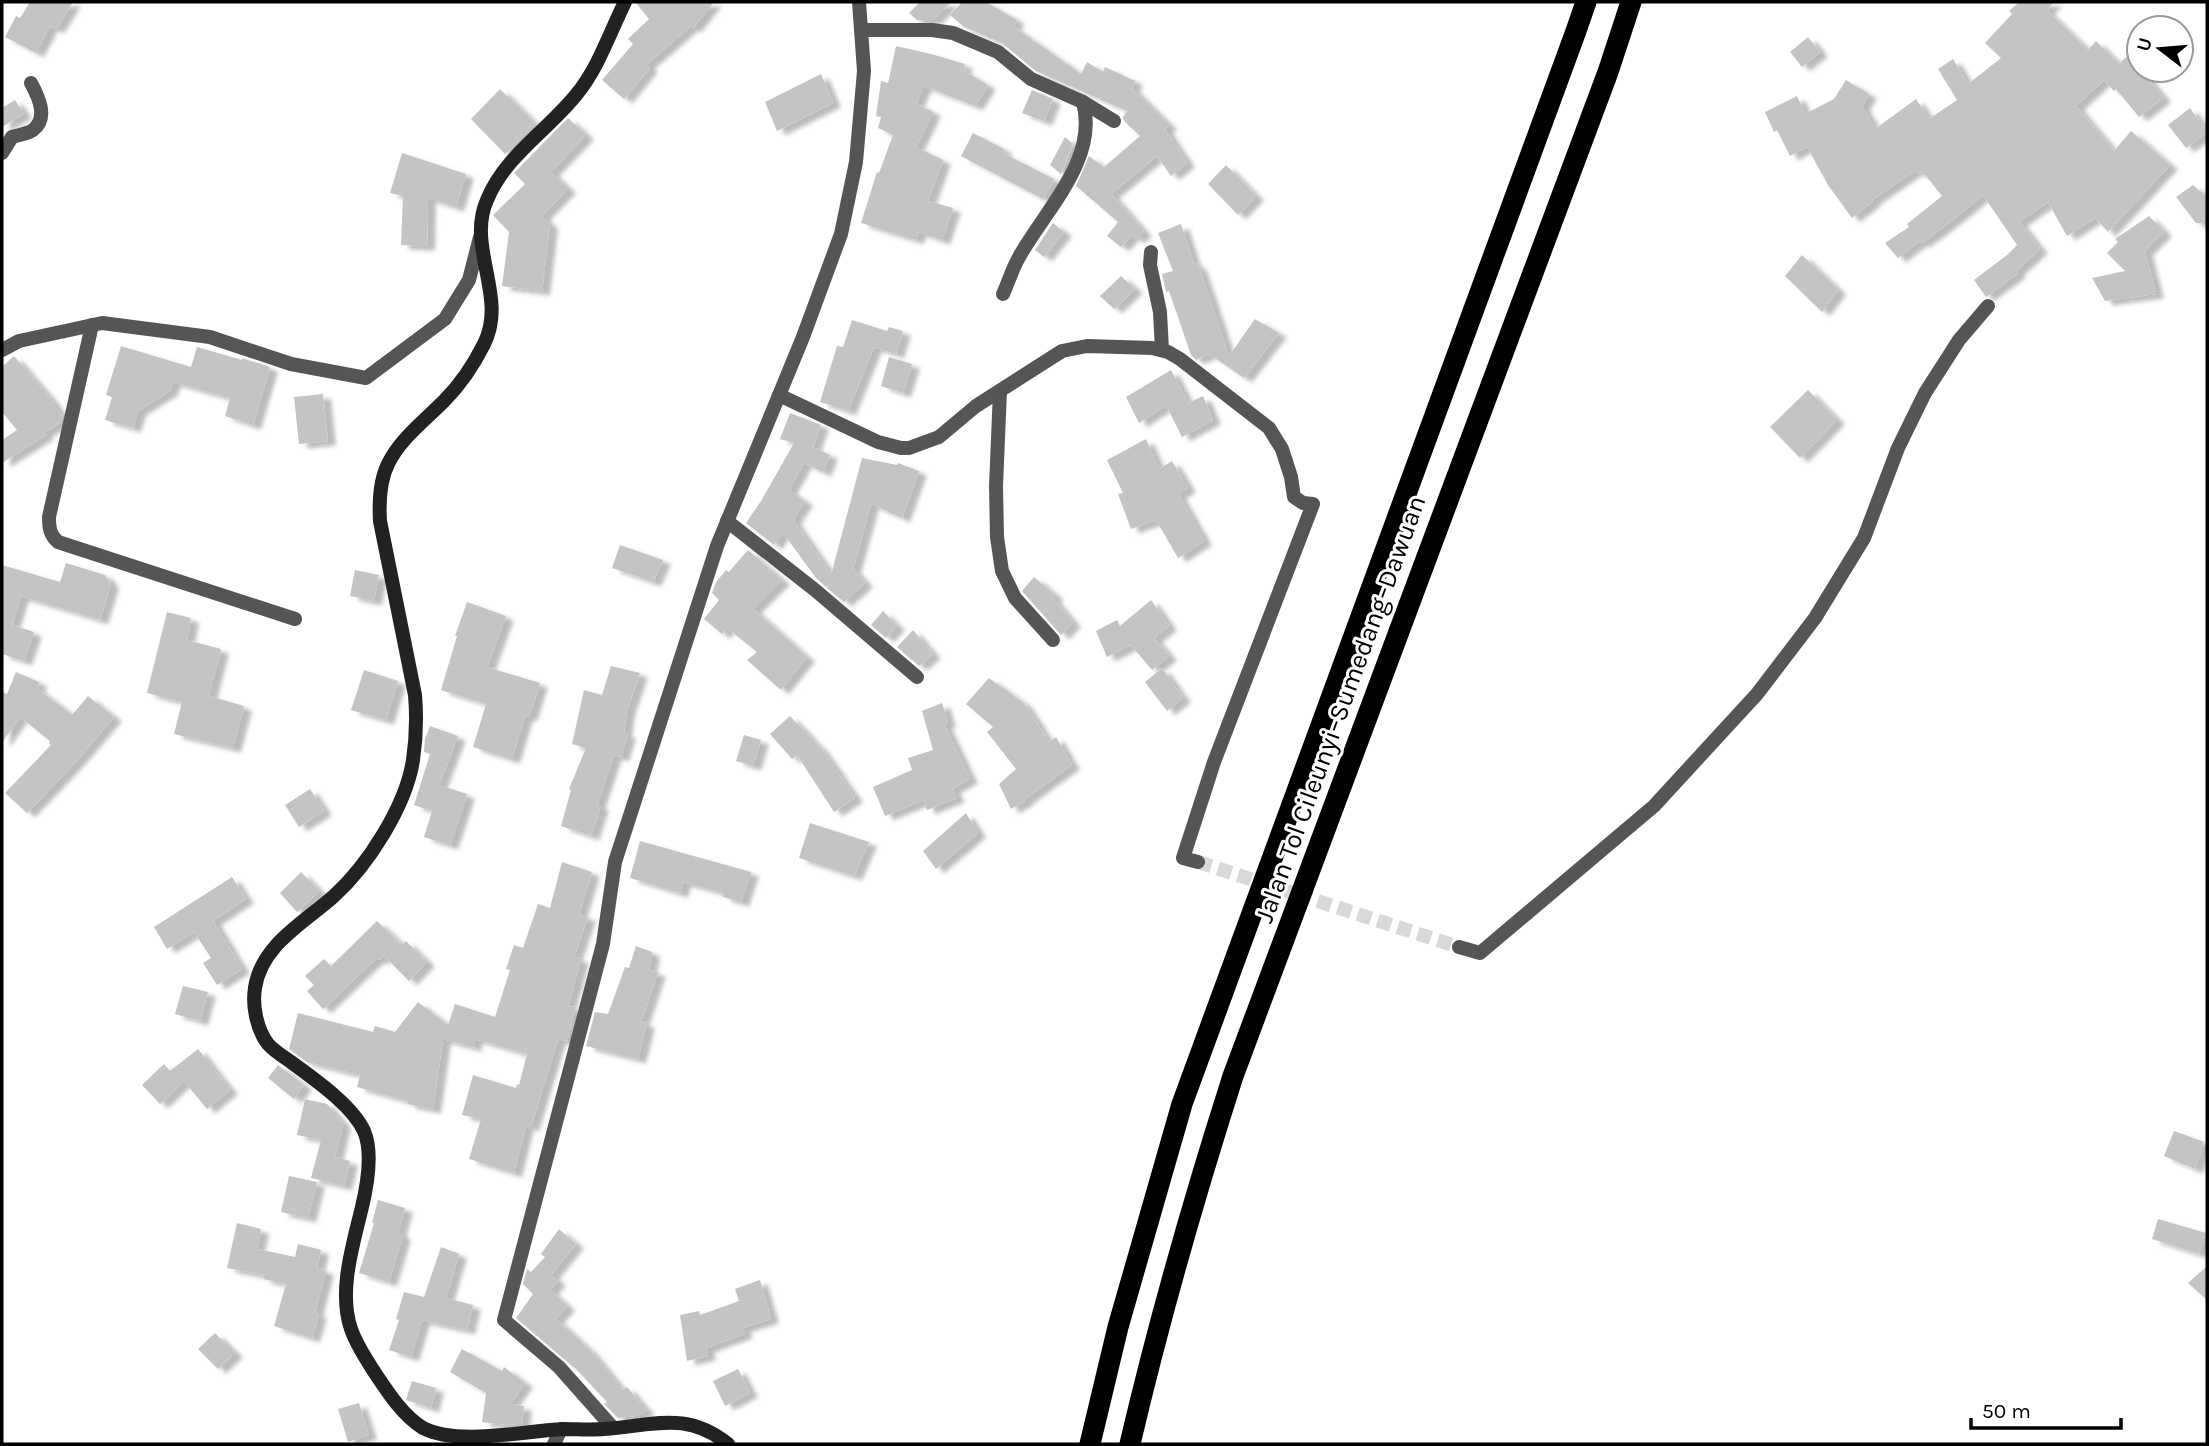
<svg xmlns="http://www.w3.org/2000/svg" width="2209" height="1446" viewBox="0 0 2209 1446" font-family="Karla,sans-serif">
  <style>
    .building { fill: #c4c4c4; filter: url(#shadow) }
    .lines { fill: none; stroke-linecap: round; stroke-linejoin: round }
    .street-tunnel { stroke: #d9d9d9; stroke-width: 14; stroke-dasharray: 14 7; stroke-linecap: butt }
    .street { stroke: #555; stroke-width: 14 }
    .secondary { stroke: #222; stroke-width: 14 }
    .highway { stroke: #000; stroke-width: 21 }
    .labels { text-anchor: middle; stroke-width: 6; stroke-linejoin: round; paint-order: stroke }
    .street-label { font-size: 26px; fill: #000; stroke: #fff }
  </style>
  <defs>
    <filter id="shadow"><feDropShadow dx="8" dy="4.5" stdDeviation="2" flood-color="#0004"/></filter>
  </defs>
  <rect width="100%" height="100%" fill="#fff"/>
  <g class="building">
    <polygon points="30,2 73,2 56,29 50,26 36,53 5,37 16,16 20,18"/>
    <polygon points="635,2 714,2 693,28 691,26 646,65 650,68 624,99 602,80 633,44 628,39 649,19"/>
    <polygon points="920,2 951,2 933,20 917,20 909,13"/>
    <polygon points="962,2 986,2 1017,20 1013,26 1081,74 1087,62 1103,72 1105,67 1135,81 1132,88 1169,125 1165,129 1187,163 1171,176 1157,156 1111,194 1144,232 1137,239 1132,235 1121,247 1107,236 1118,222 1076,186 1089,156 1104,167 1140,136 1124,121 1123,117 1127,111 1036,71 1002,43 964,27 950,15"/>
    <polygon points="2019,2 2055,2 2046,10 2088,50 2096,41 2119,64 2129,54 2139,65 2139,70 2141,70 2163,98 2139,117 2116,89 2114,91 2104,80 2076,106 2114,151 2131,131 2170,165 2108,232 2095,218 2067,236 2048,202 2019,222 2040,249 2016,271 2018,273 1986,297 1974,280 2007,255 2017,245 1983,195 1958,216 1922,243 1920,241 1898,258 1885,243 1909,227 1907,224 1942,196 1922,171 1918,174 1916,170 1872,200 1873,201 1852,218 1828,185 1807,147 1790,156 1777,130 1774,132 1765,112 1797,96 1805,114 1834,99 1846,80 1869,94 1862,106 1875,129 1916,99 1929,119 1957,100 1938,69 1953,59 1968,84 2001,58 1985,43 2012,14 2009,11"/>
    <polygon points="1808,37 1820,52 1802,67 1790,52"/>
    <polygon points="896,46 931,54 965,64 963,70 988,85 975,106 924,86 916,103 933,112 916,147 943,160 928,201 953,208 942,240 918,232 916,240 861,223 877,172 879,173 893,135 878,128 881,117 876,116 881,81 888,83"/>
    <polygon points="821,74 833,103 777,131 765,102"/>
    <polygon points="500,89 535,124 505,154 471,119"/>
    <polygon points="1032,90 1053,99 1044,121 1022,113"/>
    <polygon points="15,100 24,114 2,127 2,108"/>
    <polygon points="2190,108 2207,132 2186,148 2168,125"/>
    <polygon points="568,118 586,135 551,172 568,189 542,216 550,225 542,291 502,286 509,232 493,215 525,184 514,173"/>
    <polygon points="973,133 1004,149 1003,153 1054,179 1043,199 961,156"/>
    <polygon points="1065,137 1073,144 1061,174 1050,165"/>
    <polygon points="402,153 466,174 456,207 428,198 427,246 401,245 403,196 390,193"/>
    <polygon points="1226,165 1256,196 1238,215 1208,184"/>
    <polygon points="2193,185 2207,197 2207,218 2202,223 2196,223 2176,197"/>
    <polygon points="2149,216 2164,232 2145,251 2156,294 2105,301 2092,278 2125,271 2107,253 2118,242 2115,239"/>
    <polygon points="1053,223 1064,232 1044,257 1035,250"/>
    <polygon points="1181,224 1194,264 1197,263 1203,278 1229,356 1255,319 1279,333 1244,378 1209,354 1196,360 1191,355 1169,291 1166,292 1162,274 1173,271 1158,233"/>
    <polygon points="1802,255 1838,290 1822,312 1785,276"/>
    <polygon points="1121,276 1135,289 1114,309 1100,296"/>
    <polygon points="852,320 887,331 889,327 903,331 896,354 874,347 848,411 820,402 837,346 843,347"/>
    <polygon points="121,346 191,367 197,347 242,360 242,358 270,367 253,425 225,416 230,398 173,382 170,391 138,411 133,428 105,420 112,397 106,395"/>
    <polygon points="14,356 49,397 62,417 60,423 44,433 46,435 2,463 2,440 17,430 2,412 2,367"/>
    <polygon points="889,357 912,364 903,393 881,386"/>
    <polygon points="1171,370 1188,403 1203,396 1213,420 1182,437 1166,405 1139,423 1126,397"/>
    <polygon points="1808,390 1837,420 1800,458 1770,427"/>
    <polygon points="323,394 328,441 299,444 294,397"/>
    <polygon points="790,413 821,425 813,447 830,455 823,472 804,463 789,490 805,501 793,520 831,575 862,458 897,465 898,463 919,471 902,518 871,504 853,569 865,583 844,602 827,588 828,585 826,587 816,578 783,533 774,545 746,523 761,501 794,443 780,439"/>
    <polygon points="1146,439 1159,469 1172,461 1188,488 1178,494 1204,541 1178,558 1156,520 1131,529 1118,494 1123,493 1107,460"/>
    <polygon points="620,545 663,560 653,582 612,568"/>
    <polygon points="748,550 782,580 753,609 807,657 781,690 747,660 757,652 727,628 722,634 704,619 719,600 712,593 716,582 726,570 729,572"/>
    <polygon points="66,563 105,575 111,584 100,620 21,596 12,625 34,632 24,661 2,654 2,565 60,582"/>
    <polygon points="355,570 379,575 374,601 350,596"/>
    <polygon points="1034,577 1055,595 1053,598 1073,623 1061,635 1022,591"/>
    <polygon points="1151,600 1169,626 1154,638 1169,656 1152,670 1131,645 1107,657 1096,631 1117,620 1120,626"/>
    <polygon points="467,602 506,616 487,667 540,683 529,717 525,716 512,759 473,747 486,704 441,690 457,636 455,636"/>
    <polygon points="883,611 897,626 886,638 871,625"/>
    <polygon points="167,612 191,618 187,640 221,649 209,696 244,706 233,748 174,734 182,702 147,693"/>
    <polygon points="913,630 933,654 919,666 897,647"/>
    <polygon points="611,666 640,673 627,711 624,733 628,734 621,757 614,755 597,805 601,806 591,836 561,826 571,790 569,789 586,748 572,744 584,690 602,695"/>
    <polygon points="1162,668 1183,698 1167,711 1145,682"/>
    <polygon points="364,670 398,681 386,720 351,710"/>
    <polygon points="16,672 39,682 37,688 72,715 88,696 114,717 74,764 27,813 5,793 51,745 49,743 50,741 20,717 2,743 2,692 7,694"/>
    <polygon points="989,678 1024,703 1049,742 1056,737 1072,765 1024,800 1025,801 1011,809 999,784 1016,769 987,732 993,727 966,704"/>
    <polygon points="942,703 948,723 944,724 970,779 952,789 957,798 927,810 924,800 885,816 873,787 912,770 908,758 933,750 922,711"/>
    <polygon points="790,716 823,751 855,798 834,812 797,755 792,759 770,734"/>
    <polygon points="430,726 458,736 439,785 467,794 450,845 424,837 432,811 414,805 430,754 424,752 425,739"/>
    <polygon points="744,735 761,740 753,766 736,761"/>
    <polygon points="310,789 324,811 299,827 285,805"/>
    <polygon points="966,813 978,833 936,869 923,851"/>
    <polygon points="810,823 869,842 854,876 799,858"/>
    <polygon points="640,841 751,872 741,902 723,897 724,893 683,882 680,893 630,878"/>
    <polygon points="562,862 592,872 579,914 588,917 574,957 581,959 568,1006 576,1007 567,1041 558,1039 531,1127 526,1125 514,1173 469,1159 481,1119 462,1115 473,1075 516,1088 517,1084 519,1085 527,1054 475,1039 473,1044 476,1048 443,1039 433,1109 407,1104 408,1101 357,1087 360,1075 307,1062 289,1049 298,1013 373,1032 375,1026 395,1032 418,1002 448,1025 455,1004 495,1017 510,970 506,969 514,945 523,948 538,904 550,908"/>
    <polygon points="301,872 319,891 297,912 280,893"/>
    <polygon points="232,877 246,899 213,921 242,969 217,985 203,963 211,958 194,932 167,949 154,927"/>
    <polygon points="377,921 402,945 406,941 427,962 409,981 384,956 380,960 377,958 323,1009 307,991 314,985 305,976 324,959 331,966"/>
    <polygon points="636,946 652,952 649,970 658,972 641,1022 647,1023 638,1059 586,1046 595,1012 608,1014 625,967 629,968"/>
    <polygon points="183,986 208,992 200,1021 175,1014"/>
    <polygon points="198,1049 230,1090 207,1109 184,1081 160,1104 142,1085 164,1064 170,1071"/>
    <polygon points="278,1065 304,1085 294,1099 268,1078"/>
    <polygon points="305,1099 327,1104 343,1124 335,1157 350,1161 344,1186 311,1178 321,1140 297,1135"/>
    <polygon points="2174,1131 2204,1142 2195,1169 2164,1156"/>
    <polygon points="289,1176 317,1182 308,1218 281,1212"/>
    <polygon points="378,1200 405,1208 398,1233 403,1235 389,1282 359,1273 374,1223 372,1223"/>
    <polygon points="2158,1219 2206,1233 2199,1254 2152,1239"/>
    <polygon points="237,1223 261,1229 257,1249 295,1257 298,1244 321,1250 317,1268 326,1270 315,1313 319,1314 312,1338 274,1326 286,1284 263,1279 264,1275 227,1268"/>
    <polygon points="559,1229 576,1244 551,1275 558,1282 550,1290 567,1306 556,1319 590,1350 622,1390 627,1387 647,1411 634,1416 618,1418 604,1404 607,1402 577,1370 516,1318 533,1294 523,1284 527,1269 531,1272 545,1257 541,1254"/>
    <polygon points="441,1247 459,1254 446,1298 473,1305 467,1330 422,1320 411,1357 389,1350 399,1320 396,1319 404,1292 424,1297"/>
    <polygon points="2207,1266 2207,1300 2188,1283"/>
    <polygon points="760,1280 771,1319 742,1328 745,1334 706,1348 708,1356 687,1361 680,1315 699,1311 700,1315 739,1301 735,1289"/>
    <polygon points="215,1333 235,1353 218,1369 198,1349"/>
    <polygon points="462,1349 502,1371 504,1367 525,1383 510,1404 524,1406 522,1423 508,1425 482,1422 486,1393 450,1372"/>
    <polygon points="738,1369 750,1393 725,1406 713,1381"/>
    <polygon points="412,1381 436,1388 431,1408 406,1400"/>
    <polygon points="359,1403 369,1435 348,1442 338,1409"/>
  </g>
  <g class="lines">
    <polyline class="street-tunnel" points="1198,862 1459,947"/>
    <g class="street">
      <polyline points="861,30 932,30 953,33 998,52 1031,79 1083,102 1114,121"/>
      <path d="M2,153L12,137C18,135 28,134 33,130C49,118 38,96 31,83"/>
      <polyline points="1151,252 1150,265 1160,312 1162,350"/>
      <path d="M1003,294C1008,283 1012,270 1018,259C1043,212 1099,161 1083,102"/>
      <path d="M92,325L49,517C49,528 50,535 58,542L295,619"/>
      <polyline points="2,350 19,341 102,323 210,337 291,364 366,378 445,319 469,280 480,237"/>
      <polyline points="1000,391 996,486 997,537 1002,571 1015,598 1053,640"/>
      <polyline points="779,395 878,442 901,448 909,448 939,437 976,406 1062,351 1087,346 1152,348 1168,352 1180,359 1269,428 1282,449 1291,477 1294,497 1303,503 1313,504 1214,762 1183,858 1198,862"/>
      <polyline points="727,521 815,590 917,677"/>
      <polyline points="1459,947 1480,953 1654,806 1757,694 1815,618 1864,538 1898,448 1925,393 1959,340 1988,306"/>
      <polyline points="613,1428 559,1367 504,1320 603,944 615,862 717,546 803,337 841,234 856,162 864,71 859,2"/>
      <polyline points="554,1444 561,1429"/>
    </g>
    <path class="secondary" d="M625,2C609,34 599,67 576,95C547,131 505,156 487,200C466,247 508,297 484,344C474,364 460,385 444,401C425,420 400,439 388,464C380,480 379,504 380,521L415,695C417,717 416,739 413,760C406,806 368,865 334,896C305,922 261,945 255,988C252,1006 257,1030 268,1044C274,1051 284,1057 291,1062C314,1079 352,1105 364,1131C373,1152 367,1186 362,1207C353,1245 338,1291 351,1329C356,1344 365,1357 373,1370C387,1391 402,1415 423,1428C458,1446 524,1431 563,1429C577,1429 591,1430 604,1429C653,1426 686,1410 728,1444"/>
    <g class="highway">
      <polyline points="1090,1444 1118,1327 1182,1104 1576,31 1586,2"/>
      <path d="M1130,1444C1159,1320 1194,1198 1233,1076L1608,72L1631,2"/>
    </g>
  </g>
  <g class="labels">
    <g class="street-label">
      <text transform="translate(1340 709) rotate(-70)" y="9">Jalan Tol Cileunyi–Sumedang–Dawuan</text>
    </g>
  </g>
  <rect width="2209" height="1446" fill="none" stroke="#000000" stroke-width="7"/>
  <g transform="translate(2160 49) rotate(286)"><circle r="33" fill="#ffffff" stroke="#999999" stroke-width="2"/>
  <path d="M0-5L12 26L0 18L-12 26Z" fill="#000000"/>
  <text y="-10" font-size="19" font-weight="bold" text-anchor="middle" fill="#000000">U</text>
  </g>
  <path d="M1971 1418v10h150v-10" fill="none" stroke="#000000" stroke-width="3.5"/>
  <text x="1982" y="1418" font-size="21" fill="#000000" stroke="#ffffff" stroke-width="5" paint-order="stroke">50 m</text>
</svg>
